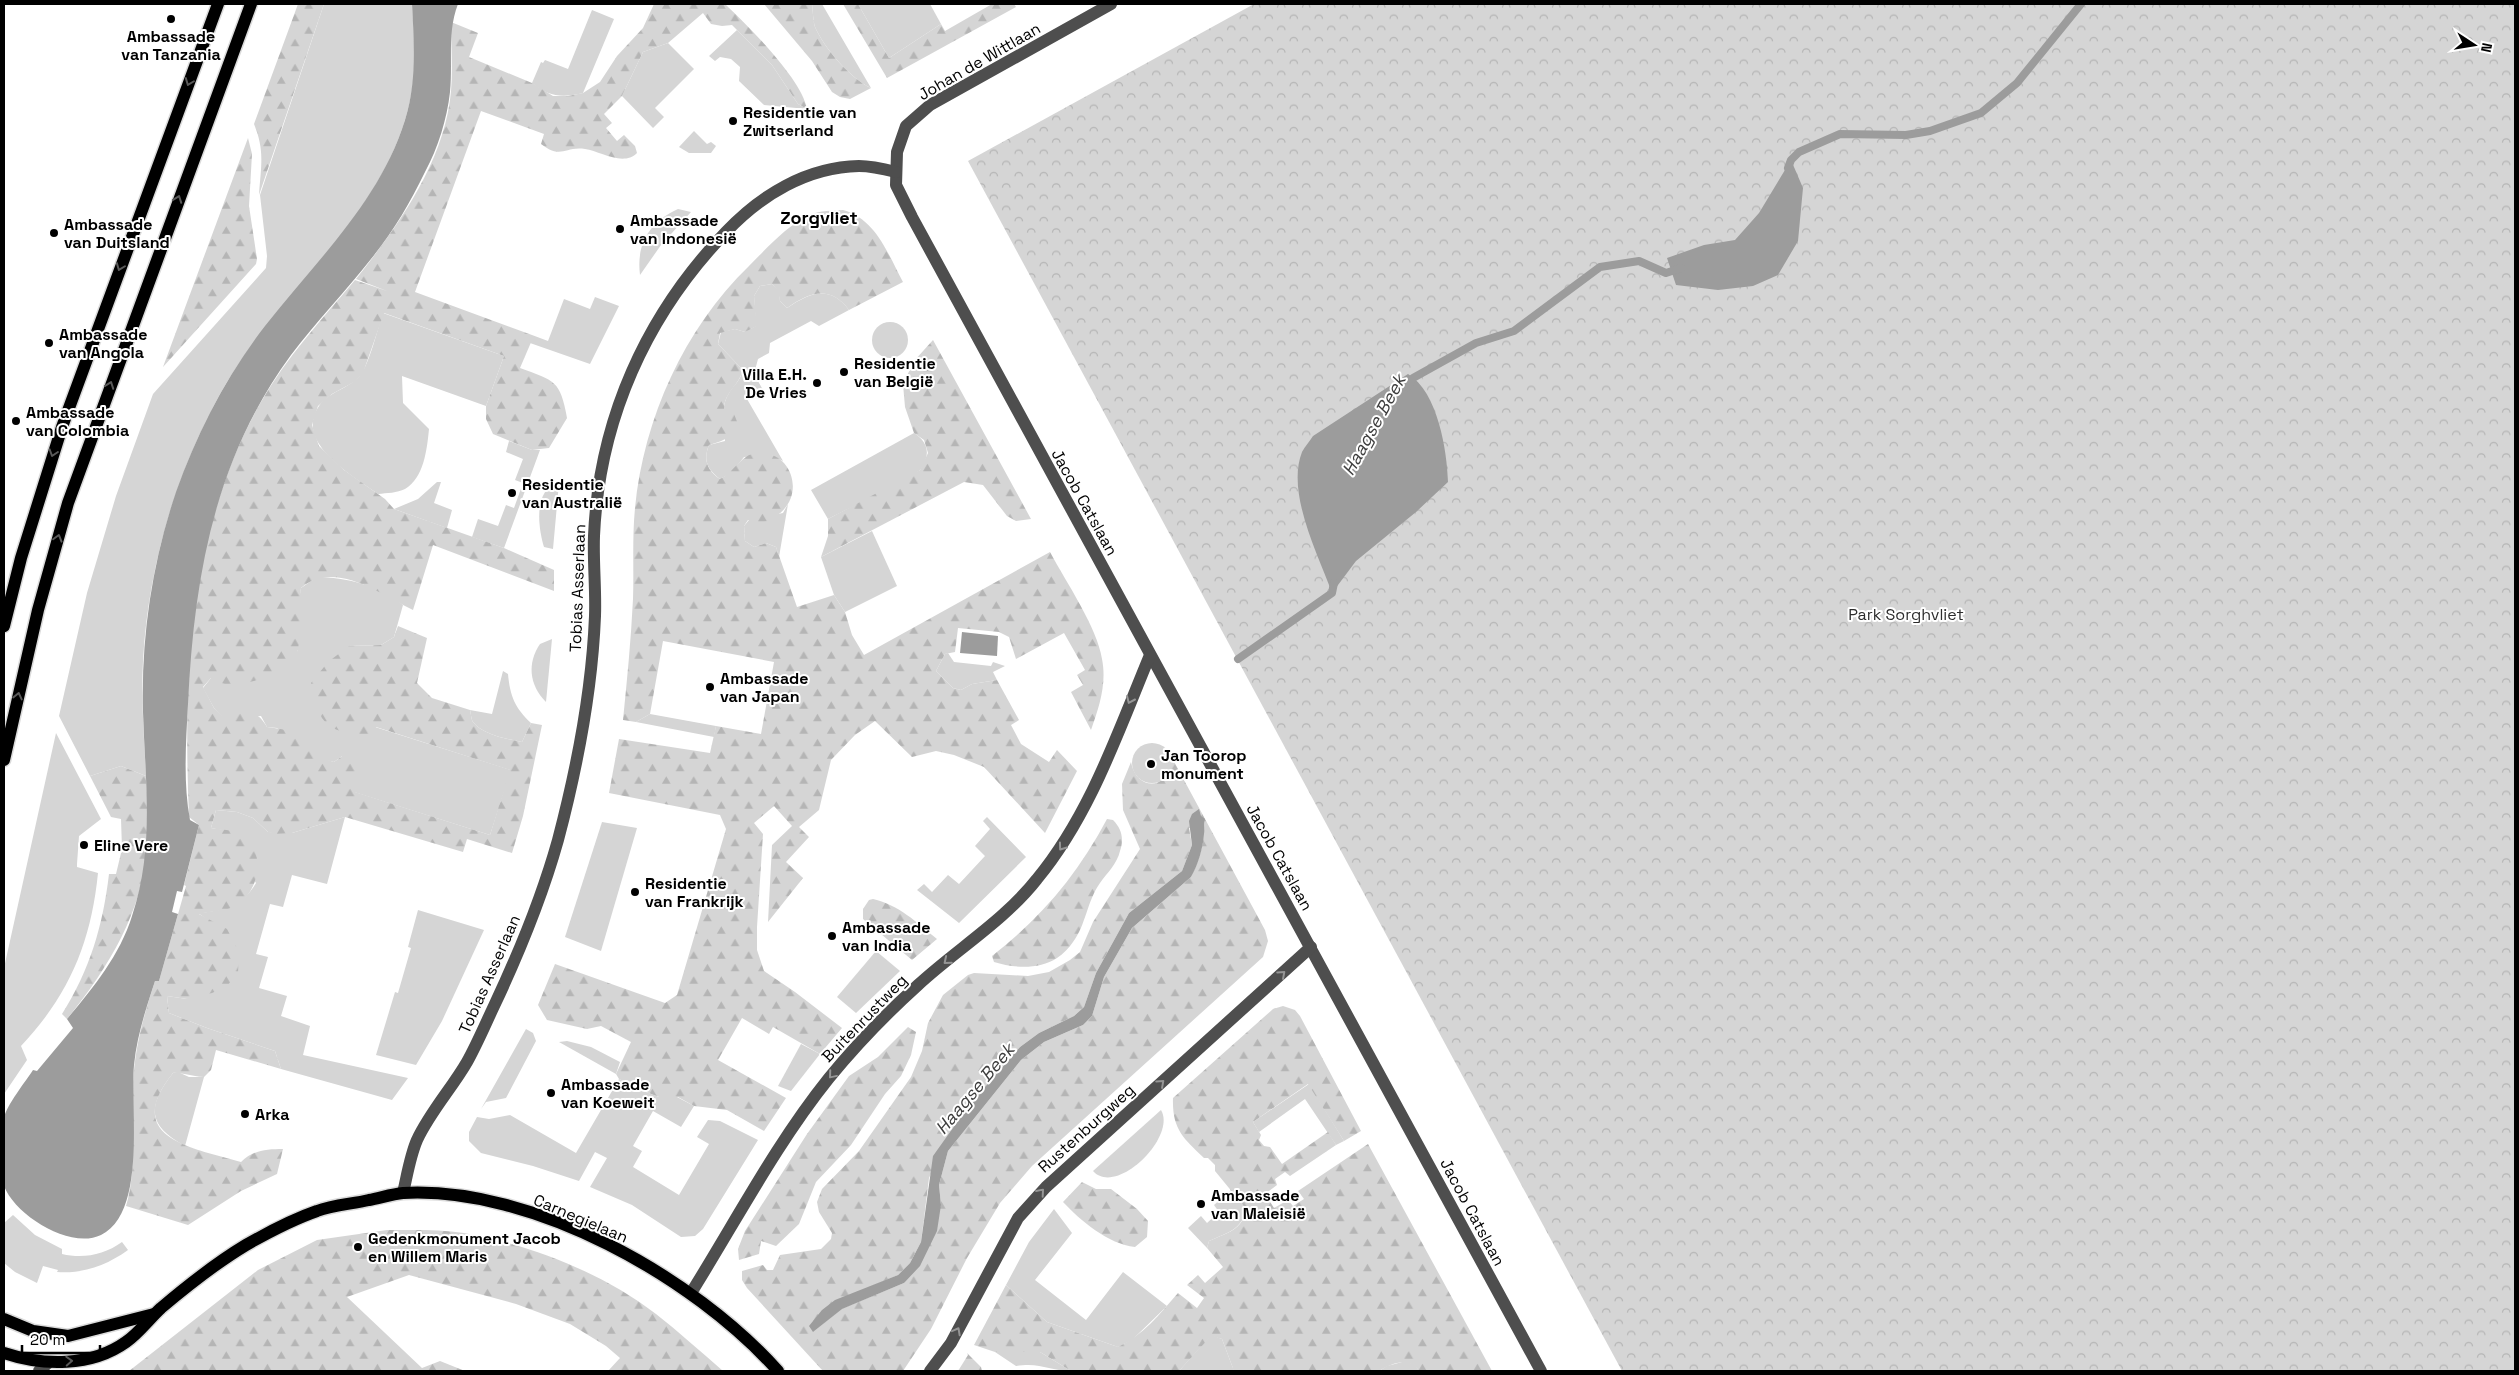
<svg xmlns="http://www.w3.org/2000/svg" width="2519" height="1375" viewBox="0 0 2519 1375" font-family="'Space Grotesk',sans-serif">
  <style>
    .grass { fill: #d5d5d5 }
    .forest { fill: url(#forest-firs); fill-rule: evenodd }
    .park { fill: url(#park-crowns) }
    .water { fill: #9c9c9c }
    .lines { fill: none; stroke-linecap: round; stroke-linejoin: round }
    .stream { stroke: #9c9c9c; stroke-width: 8 }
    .major-casing { stroke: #dbdbdb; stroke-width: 15 }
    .minor { stroke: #4e4e4e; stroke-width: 12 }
    .major { stroke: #000; stroke-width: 12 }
    .oneway { stroke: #595959 }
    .oneway2 { stroke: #959595 }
    .poi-dot { fill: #000; stroke: #fff; stroke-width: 2 }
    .labels { text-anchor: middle; stroke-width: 4; stroke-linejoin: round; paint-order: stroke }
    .poi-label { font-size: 16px; font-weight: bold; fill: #000; stroke: #fff; text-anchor: start }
    .street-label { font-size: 16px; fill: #000; stroke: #fff }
    .park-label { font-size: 16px; fill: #2c2c2c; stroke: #fff }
    .neighbourhood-label { font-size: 18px; font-weight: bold; fill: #000; stroke: #fff }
    .water-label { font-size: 18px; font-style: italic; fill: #3d3d3d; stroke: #fff }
  </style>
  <defs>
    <pattern id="forest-firs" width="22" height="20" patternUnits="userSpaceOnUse" patternTransform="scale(1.25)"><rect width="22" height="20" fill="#d5d5d5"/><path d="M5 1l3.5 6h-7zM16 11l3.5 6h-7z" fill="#b5b5b5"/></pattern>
    <pattern id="park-crowns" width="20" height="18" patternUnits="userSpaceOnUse" patternTransform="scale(1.25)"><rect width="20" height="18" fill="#d5d5d5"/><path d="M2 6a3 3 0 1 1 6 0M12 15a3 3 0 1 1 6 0" fill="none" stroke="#b5b5b5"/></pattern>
  </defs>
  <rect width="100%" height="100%" fill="#fff"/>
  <g class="grass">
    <path d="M324,4H412C414,38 417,72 409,105C382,220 275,294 220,394C175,476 148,568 143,661C141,699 144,737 146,776L121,766L90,776L59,716L87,593L116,496L153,394L266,268L267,256L260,195Z"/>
    <path d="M812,4H822L871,88C850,78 825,49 815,27C813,21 813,11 812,4Z"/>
    <polygon points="858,4 930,4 941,24 889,58"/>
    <path d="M592,10L614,19L583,93C562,98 549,97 532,83L541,62L543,63L545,60L568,69Z"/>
    <polygon points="737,30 772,65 798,104 807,109 764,105 739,81 740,67 731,59 720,57 715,61 709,56"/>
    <polygon points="668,43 694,69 655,108 664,117 653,128 622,96 643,52"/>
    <polygon points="694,131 707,144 711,142 716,146 711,153 689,153 679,147"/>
    <path d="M678,209L691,212L661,245L640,275C636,243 650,222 678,209Z"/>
    <path d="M772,284L779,291L780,301L787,308C811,292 830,285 849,310L819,326L811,321L770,343L769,353L758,359L754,374L763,390L747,399L783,461L771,455L744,457L731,473L720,479C707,469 703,460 709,445L725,441C724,425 720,407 729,393C735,383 739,383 743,370L718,344L721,332L735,329L745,332L756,326L754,296L760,286Z"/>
    <polygon points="595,297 619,306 590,364 530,343 532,335 548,341 564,299 590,309"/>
    <path d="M383,313L504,356L486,406L402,376L403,403L429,429C427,449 424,478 405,489C397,493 387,493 378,494C355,477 293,443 319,406C329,391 350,389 361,374C369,364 378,328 383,313Z"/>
    <circle cx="890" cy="340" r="18"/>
    <path d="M914,433C928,442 931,454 921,469C916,476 841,512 828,519L811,490Z"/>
    <polygon points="509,441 532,450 540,450 504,548 472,537 478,519 498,526 506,505 514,508 523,483 515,480 523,459 506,452"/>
    <polygon points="437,482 441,482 434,503 452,510 447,528 394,509 418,499"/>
    <path d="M559,483L553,549L544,547C538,528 533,488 559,483Z"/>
    <polygon points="788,504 779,557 776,547 766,543 754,547 745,541 744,526 749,520 783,513"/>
    <polygon points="872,531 897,586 845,612 834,595 821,557"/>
    <path d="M317,577C345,577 381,586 403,605L394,637L381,645L349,646L375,727L511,770L490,835L354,792L342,756L334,762L325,760L277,728L267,727L261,716L225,719L214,708L203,688L211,678L298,651V606L301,588Z"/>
    <path d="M552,639L546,702C529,685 527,663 540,644Z"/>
    <polygon points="948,653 954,662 991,666 993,662 1005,666 993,672 997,680 972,684 961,690 953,688 936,671 945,654"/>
    <path d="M503,671L508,674C510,696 515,708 531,723L522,742C507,739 483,735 473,722C471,719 471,713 470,710L492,714Z"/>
    <polygon points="650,714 716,726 714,737 636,722"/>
    <path d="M56,733L101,819L79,836L77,864V867L98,873C91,943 69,995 21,1046L27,1060L4,1094V968Z"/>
    <circle cx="1152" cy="763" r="20"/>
    <path d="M216,810L237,812L253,818L268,832L292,833L345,817L327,884L292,875L283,907L270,904L256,954L268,957L259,988L287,996L281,1016L310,1026L303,1055L408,1078L392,1100L281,1069L275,1051L207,1028L169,1013L167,996L187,999L208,920L198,913C226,910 241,908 256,883L222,830L211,828Z"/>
    <polygon points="987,817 1026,857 959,923 917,890 924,884 932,892 948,875 959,884 985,856 975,846 990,829 983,821"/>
    <polygon points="602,822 637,828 601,951 565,937"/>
    <polygon points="418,910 484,930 442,1021 416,1065 376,1055 395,992 398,993 411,948 408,947"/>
    <polygon points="876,951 900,971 856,1013 837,997"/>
    <polygon points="526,1029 533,1033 536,1041 506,1098 486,1102 481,1109"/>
    <polygon points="567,1041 591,1047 620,1062 616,1074 559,1042"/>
    <polygon points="801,1044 820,1054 791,1091 778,1086"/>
    <path d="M178,1072L189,1077H204L185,1146C147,1125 147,1106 173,1073Z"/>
    <polygon points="619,1079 646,1092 659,1097 677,1097 694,1106 681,1127 653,1111 633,1146 642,1151 633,1167 679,1195 709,1144 697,1137 708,1120 720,1121 758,1140 703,1229 695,1236 681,1237 632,1205 590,1187 607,1158 595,1152 579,1181 533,1166 481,1153 469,1141 469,1132 477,1117 489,1119 510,1115 576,1153"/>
    <polygon points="1309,1084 1344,1141 1336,1145 1305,1099 1259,1132 1253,1122"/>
    <path d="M1161,1110C1177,1137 1116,1197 1093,1171Z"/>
    <path d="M1231,1190L1247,1210C1239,1231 1229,1232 1209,1241L1207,1248L1188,1228L1201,1216L1207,1223L1219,1212L1214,1205Z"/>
    <polygon points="1054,1209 1072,1233 1035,1280 1086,1320 1123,1272 1167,1306 1132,1340 1118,1347 1047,1322 1006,1285 1029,1242"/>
    <path d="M13,1215L35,1235L62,1249V1254C83,1259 104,1255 122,1242L128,1250C107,1265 84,1274 57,1272L58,1270L43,1266L37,1283L15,1272L4,1263V1223Z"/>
    <polygon points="1211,1335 1222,1339 1234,1371 1179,1371"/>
    <path d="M995,1352H1040L1071,1371C1049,1371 1041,1362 1016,1366Z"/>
    <polygon points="1406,1361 1415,1365 1419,1371 1379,1371 1387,1366"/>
  </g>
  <g class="forest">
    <path d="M298,4H324L259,195C261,166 265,151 254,124Z"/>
    <path d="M654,4H725C748,26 802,79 807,109L798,104L772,65L732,25L722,26L711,24L703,13L668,43L643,52L622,96L604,114L612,123L606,128L617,141L624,135L635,146L637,153C623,167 600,151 585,149C564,146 562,160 541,144L544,134L481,111L415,292L532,335V340L520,368C555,381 560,380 567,418L549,448L532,450L493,434L486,419V406L504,356L384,313L363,373L354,382L332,394L318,406L312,425L319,446L344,470L385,499L394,509L504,548L554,570V591L433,545L413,610C382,595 334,559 301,588C298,608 302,629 298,650C293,675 247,685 225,684C220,683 215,680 211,678L203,687L214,708L225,718L229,712C247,709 258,711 267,727C282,729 300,731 311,742C320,751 322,759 334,762L342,756L351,757C362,769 358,777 355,792L490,835L510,770L376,727L372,736C329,733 318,726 311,683L328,662L349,646L381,645L394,637L398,626L427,638L417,683L432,698L470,710C471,713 471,719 473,722C483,735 507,739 522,742L531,723L542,725L523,816L512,853L467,839L463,852L345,817L292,833L277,834L268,832L253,818L237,812L216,810L211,828C219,829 230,830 238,833C268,847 261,894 233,907C223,912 210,911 199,914L227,929L239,952L238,973L227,986L212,993L187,999L167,996L169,1013L207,1028L275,1051L281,1069L216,1050L211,1070L204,1077C194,1077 179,1072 173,1073C121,1138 192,1148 241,1162C253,1150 267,1149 283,1149L277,1174L241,1191L188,1225L126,1206C138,1166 130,1124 133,1082C135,1047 144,1014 155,981H159L186,886L184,885L199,825L189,817C183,677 189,527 261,402C286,358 322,319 355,280L387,291L356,279C398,226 445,161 451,91C453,68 451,45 451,22L478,33L469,57L532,83L553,96H568L583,93L600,82L617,56L643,28Z"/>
    <path d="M764,4H812C813,11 813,21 815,27C825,49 850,78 871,88L850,99L840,97L832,92L812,61Z"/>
    <polygon points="843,4 858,4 889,58 941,24 945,31 992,4 1014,4 1016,7 887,78"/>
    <polygon points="248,138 252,154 249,206 257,259 256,264 163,367"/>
    <path d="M843,210C876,219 888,254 903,282L849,310C830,285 810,292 787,308L780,301L778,291L772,284L760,286L754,296L757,326L745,332L735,329L720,333L718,344L743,370C738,387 724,392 724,410L734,414L738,424C732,438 723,441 709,445C703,460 707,470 720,479C734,472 741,456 753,454C793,446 808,499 774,517C771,519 767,522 764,522C759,523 753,521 748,520L744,526L745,541L754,547L766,543L776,547L797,607L834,595L845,612L852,635L864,655L1050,552C1066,582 1097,627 1102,659C1107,684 1099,707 1091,730L1071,692L1083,685L1077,675L1085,670L1064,633L1016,659L1009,637L999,632L958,628L955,652L945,654L936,671L953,688L961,690L972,684L997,680L1019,720L1011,725L1021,744L1049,762L1057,750L1077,771L1045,833L984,767L954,755L936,751L912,757L875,721L855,735L831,760L819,810L799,827L809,837L786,862L803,878L768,922L772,845L792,826L774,806L754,823L763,834L757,927V950L764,971L795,992L842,1028L820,1054L773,1027L769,1034L742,1018L718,1060L786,1098L764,1131L727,1110L694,1106L678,1097H659L646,1092L619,1079L616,1074L631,1042L601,1026L587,1029L547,1020L538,1005L555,964L665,1003L677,995L726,829L720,815L609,793L619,739L710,753L716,726L761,734L774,662L663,641L650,714L636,722L623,720C627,680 631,640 633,599C634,569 632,539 635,508C644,418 684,329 749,266C767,248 786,226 810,215C820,210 833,211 843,210Z"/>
    <polygon points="933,340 1031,519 1016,521 1007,516 983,485 964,482 821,557 828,536 828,519 920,470 928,453 924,440 914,433 905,407 903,384 914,361"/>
    <path d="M1171,756L1265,930L1268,941L1263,957L1032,1166L1000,1203L967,1258L931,1329L903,1371H823L747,1288L742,1280V1271L763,1265L767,1270H773L780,1255L821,1249L831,1239L832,1233L819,1212L817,1202L822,1189L859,1151L911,1077L922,1051L928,1023L943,995L968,975L974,973L1028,976L1049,972L1070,960L1080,952L1093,922L1140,849L1123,810L1122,784L1131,762C1137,794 1173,789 1171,756ZM1203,825C1206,841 1198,863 1191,877L1132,928L1104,977L1092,1016L1083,1025L1044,1042L1021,1060L948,1151L939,1185L941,1205L904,1283L841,1309L813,1332L837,1301L898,1275L910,1263L921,1242L929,1178L952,1130L970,1104L1020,1047L1039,1033L1074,1016L1084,1007L1096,973L1129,913L1182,871L1192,845L1189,828Z"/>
    <path d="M121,766L146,776C147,798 149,822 148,845C142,913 109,967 67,1019L62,1014C90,970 103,925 109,874H116L122,849L121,819L111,817L90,776Z"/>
    <path d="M1107,819L1113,820C1122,829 1124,839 1120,851C1117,864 1107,873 1100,883C1087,901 1086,925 1073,942C1069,948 1063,954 1057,958C1039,970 1013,968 994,962L992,956C1041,918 1078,874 1107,819Z"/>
    <path d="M873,899C899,905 916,922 937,939L912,960L863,919V909L869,900Z"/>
    <path d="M1283,1006L1295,1010L1300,1016L1361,1131L1344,1141L1308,1084L1253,1122L1261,1135L1259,1140L1264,1146L1270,1147L1282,1164L1328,1132L1336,1145L1290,1176L1285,1172L1275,1179L1277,1185L1265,1194L1274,1208L1288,1200L1293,1206L1304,1199L1298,1191L1368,1144L1492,1371H1419C1409,1356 1392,1363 1379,1371H1234L1222,1339L1211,1336L1179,1371H1071L1040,1352H995L974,1345L1006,1285L1047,1322L1118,1347C1143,1335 1160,1314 1178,1293L1197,1308L1204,1298L1187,1285L1198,1275L1205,1283L1223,1267L1207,1248L1209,1241C1229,1232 1240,1231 1247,1210L1215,1171V1165L1208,1158H1204C1183,1138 1172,1129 1173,1098L1273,1009Z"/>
    <polygon points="908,1027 916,1032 911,1055 901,1076 885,1094 851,1145 816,1182 799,1224 776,1246 761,1241 759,1254 739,1260 738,1249 745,1231 807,1134 849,1076 878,1057"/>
    <path d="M1082,1182L1096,1189H1111L1137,1209L1148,1221L1147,1237L1135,1247C1108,1244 1081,1221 1063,1202Z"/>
    <path d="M387,1230C412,1230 439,1229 464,1233C531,1245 601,1272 656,1314C679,1332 701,1352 723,1371H608L620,1358L606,1346L570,1324L516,1304L409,1275L347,1297L422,1368L440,1361L465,1371H129L258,1270L317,1240Z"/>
    <polygon points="967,1353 981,1367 982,1371 958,1371 968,1355"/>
  </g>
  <polygon class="park" points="1254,4 2515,4 2515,1371 1622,1371 968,161"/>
  <g class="water">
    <path d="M412,4H458C447,32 453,61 450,92C447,119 438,148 425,172C410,203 393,232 371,259C345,292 316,322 291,355C214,460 194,578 188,704C186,742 183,783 190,820L199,825L182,892L177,891L172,912L178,914L159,981H155C146,1009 137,1035 134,1065C130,1110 147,1212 101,1235C70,1250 15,1215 4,1186C2,1179 2,1127 4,1118C6,1106 26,1081 33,1070L37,1071L73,1028L67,1019C93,988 120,955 132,916C155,848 145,781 143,712C141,637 152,563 176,492C197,433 226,376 265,326C316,261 380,201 405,120C417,82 414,43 412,4Z"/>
    <polygon points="1791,160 1803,188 1798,241 1778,275 1753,286 1718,290 1676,285 1667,258 1704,245 1735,240 1759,213"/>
    <path d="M1408,374C1438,392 1447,451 1448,482L1416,512L1356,561L1332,593C1318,554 1286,493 1302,452C1305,446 1310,441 1313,436Z"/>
    <polygon points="962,632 998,636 997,656 960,653"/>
    <path d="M1199,809L1201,816L1205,819C1203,825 1205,829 1204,834C1203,848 1198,865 1191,877L1132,928L1104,977L1092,1016L1083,1025L1044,1042L1021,1060L948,1151L939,1185L941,1205L937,1231L920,1266L904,1283L842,1309L813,1332L809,1326L822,1310L835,1300L898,1275L910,1263L921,1242L933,1156L970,1104L1020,1047L1039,1033L1074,1016L1084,1007L1096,973L1129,913L1182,871L1192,845L1189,821L1192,814Z"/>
  </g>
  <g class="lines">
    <g class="stream">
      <polyline points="1788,168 1791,160 1799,152 1840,134 1906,135 1930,131 1981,113 2017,83 2081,4"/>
      <polyline points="1408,387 1413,378 1476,343 1514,331 1600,267 1639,261 1666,273 1681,268"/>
      <polyline points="1238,659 1332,593 1334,583"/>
    </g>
    <g class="major-casing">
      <g id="major">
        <polyline points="4,626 21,558 62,427 218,4"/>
        <polyline points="4,760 38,610 68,503 251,4"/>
        <polyline points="4,1319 33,1331 68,1336 154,1314"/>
        <path d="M4,1353C43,1366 91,1367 126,1342C139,1333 149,1319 161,1308C187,1286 216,1263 246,1245C267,1233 294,1219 317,1211C333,1205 352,1204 369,1200C380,1198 392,1194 403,1193C533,1186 694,1277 778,1371"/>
      </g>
    </g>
    <g class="minor">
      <polyline points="1111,4 930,105 906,126 897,152 896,185 912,217 1541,1371"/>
      <path d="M403,1193C407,1176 410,1156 417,1140C430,1112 452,1088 467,1062C477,1044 485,1025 494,1006C519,953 542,897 558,840C577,768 592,691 595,616C596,589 593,562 594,536C599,420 646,315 726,232C761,195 807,167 859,166C871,166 884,169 896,172"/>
      <path d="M691,1293C736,1221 776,1144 829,1078C856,1045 887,1013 918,985C957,949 1004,921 1037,879C1090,815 1118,732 1150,655"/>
      <polyline points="39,1371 49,1362"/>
      <polyline points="930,1371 951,1343 1018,1218 1046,1187 1311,947"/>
    </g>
    <use href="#major" class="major"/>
  </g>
  <defs><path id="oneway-chevron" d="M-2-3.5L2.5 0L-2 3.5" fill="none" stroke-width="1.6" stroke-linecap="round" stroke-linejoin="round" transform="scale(1.25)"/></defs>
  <g class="oneway">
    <use href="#oneway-chevron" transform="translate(189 82) rotate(111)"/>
    <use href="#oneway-chevron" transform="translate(178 199) rotate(-70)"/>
    <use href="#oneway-chevron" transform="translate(120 267) rotate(111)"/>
    <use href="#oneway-chevron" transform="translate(110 385) rotate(-70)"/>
    <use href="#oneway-chevron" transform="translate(53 453) rotate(108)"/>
    <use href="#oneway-chevron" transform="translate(58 538) rotate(-74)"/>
    <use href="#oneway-chevron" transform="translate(18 696) rotate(-77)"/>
    <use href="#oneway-chevron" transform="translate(69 1361) rotate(-3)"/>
  </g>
  <g class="oneway2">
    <use href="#oneway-chevron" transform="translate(1130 700) rotate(114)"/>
    <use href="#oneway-chevron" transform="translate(1062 847) rotate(126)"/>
    <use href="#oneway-chevron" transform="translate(947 961) rotate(140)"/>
    <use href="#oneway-chevron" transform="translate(1282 974) rotate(-42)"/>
    <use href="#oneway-chevron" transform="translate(832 1075) rotate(130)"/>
    <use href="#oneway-chevron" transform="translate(1161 1083) rotate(-42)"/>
    <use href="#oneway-chevron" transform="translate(1041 1192) rotate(-49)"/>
    <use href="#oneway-chevron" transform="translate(957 1331) rotate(-62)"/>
  </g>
  <g class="poi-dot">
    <circle cx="171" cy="19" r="5"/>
    <circle cx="733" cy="121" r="5"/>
    <circle cx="620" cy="229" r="5"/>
    <circle cx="54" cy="233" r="5"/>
    <circle cx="49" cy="343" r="5"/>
    <circle cx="844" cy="372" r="5"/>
    <circle cx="817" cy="383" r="5"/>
    <circle cx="16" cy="421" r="5"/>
    <circle cx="512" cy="493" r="5"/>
    <circle cx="710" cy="687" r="5"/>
    <circle cx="1151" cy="764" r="5"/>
    <circle cx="84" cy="845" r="5"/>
    <circle cx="635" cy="892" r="5"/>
    <circle cx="832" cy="936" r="5"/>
    <circle cx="551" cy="1093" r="5"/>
    <circle cx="245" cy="1114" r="5"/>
    <circle cx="1201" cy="1204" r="5"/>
    <circle cx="358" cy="1247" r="5"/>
  </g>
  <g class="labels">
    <g class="poi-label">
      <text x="171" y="42" text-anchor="middle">Ambassade<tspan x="171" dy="18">van Tanzania</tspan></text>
      <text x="743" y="118">Residentie van<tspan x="743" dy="18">Zwitserland</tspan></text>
      <text x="630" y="226">Ambassade<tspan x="630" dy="18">van Indonesië</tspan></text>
      <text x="64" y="230">Ambassade<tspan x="64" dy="18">van Duitsland</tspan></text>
      <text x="59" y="340">Ambassade<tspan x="59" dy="18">van Angola</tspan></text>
      <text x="854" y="369">Residentie<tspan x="854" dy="18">van België</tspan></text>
      <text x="807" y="380" text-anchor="end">Villa E.H.<tspan x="807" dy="18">De Vries</tspan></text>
      <text x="26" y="418">Ambassade<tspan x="26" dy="18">van Colombia</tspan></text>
      <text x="522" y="490">Residentie<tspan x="522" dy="18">van Australië</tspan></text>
      <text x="720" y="684">Ambassade<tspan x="720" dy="18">van Japan</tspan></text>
      <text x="1161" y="761">Jan Toorop<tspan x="1161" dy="18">monument</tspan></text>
      <text x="94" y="851">Eline Vere</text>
      <text x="645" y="889">Residentie<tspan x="645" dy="18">van Frankrijk</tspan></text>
      <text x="842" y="933">Ambassade<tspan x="842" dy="18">van India</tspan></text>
      <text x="561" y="1090">Ambassade<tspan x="561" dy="18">van Koeweit</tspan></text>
      <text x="255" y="1120">Arka</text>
      <text x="1211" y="1201">Ambassade<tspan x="1211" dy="18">van Maleisië</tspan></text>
      <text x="368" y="1244">Gedenkmonument Jacob<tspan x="368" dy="18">en Willem Maris</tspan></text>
    </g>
    <g class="street-label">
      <text transform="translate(979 61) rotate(-30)" y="6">Johan de Wittlaan</text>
      <text transform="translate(1085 502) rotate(61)" y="6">Jacob Catslaan</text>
      <text transform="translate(577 588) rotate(-88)" y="6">Tobias Asserlaan</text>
      <text transform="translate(1280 857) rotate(61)" y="6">Jacob Catslaan</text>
      <text transform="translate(489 974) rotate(-66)" y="6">Tobias Asserlaan</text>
      <text transform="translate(864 1018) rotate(-46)" y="6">Buitenrustweg</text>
      <text transform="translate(1086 1128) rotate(-42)" y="6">Rustenburgweg</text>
      <text transform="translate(1473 1212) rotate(62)" y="6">Jacob Catslaan</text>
      <text transform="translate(581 1218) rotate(23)" y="6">Carnegielaan</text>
    </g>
    <g class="park-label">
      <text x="1906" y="620">Park Sorghvliet</text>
    </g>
    <g class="neighbourhood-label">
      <text x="819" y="224">Zorgvliet</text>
    </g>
    <g class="water-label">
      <text transform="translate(1374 425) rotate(-61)" y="6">Haagse Beek</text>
      <text transform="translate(975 1089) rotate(-50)" y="6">Haagse Beek</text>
    </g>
  </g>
  <rect width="2519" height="1375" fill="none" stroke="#000000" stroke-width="10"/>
  <g transform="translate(2474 45) rotate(102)" stroke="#ffffff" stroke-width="4" paint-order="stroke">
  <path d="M0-4L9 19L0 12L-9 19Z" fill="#000000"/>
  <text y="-8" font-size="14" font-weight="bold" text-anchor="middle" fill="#000000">N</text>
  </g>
  <path d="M22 1345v8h78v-8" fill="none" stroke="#000000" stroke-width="2.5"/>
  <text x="30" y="1345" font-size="15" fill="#000000" stroke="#ffffff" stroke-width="4" paint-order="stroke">20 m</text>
</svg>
